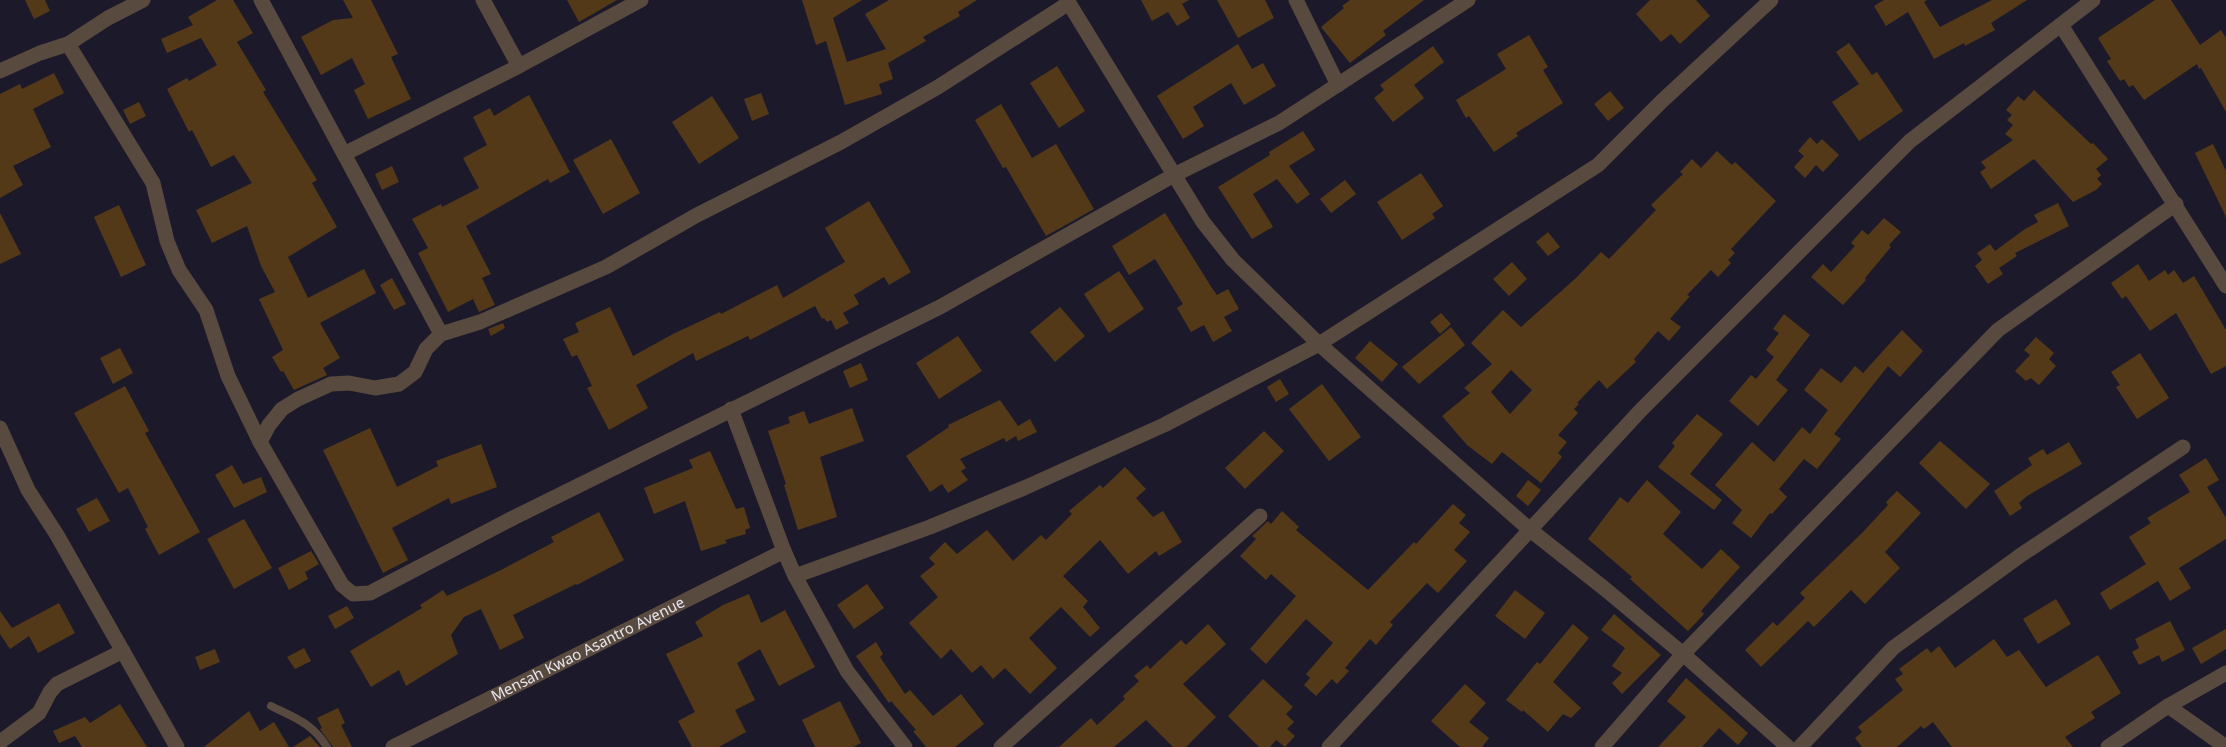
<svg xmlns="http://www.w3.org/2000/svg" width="2226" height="747" viewBox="0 0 2226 747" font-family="'Noto Sans',sans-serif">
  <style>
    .building { fill: #533918; fill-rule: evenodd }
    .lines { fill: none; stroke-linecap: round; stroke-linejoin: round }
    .lane { stroke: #594a3f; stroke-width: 8 }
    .street { stroke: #594a3f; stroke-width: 15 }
    .labels { text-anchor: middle; stroke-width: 5; stroke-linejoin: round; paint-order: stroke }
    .street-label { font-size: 15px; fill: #e6e5f0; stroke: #1c1a2a }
  </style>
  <rect width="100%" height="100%" fill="#1c1a2a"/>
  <g class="building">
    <polygon points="25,0 45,0 50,11 34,19"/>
    <polygon points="217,0 233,0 253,33 237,42 266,90 263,92 317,180 312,183 337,227 288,257 308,298 364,269 376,293 320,323 340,358 323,368 327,375 294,390 283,371 281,372 272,357 283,350 259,299 275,292 261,266 247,226 212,243 196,210 252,183 234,155 211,167 192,130 189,132 167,89 187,78 189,81 217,65 201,38 167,53 161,39 193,25 188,17"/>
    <polygon points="343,0 371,0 398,54 391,57 411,99 368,119 354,90 365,84 352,58 321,75 301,37 333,20 353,18"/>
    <polygon points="567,0 617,0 579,22"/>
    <polygon points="802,0 862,0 833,18 847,62 886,49 865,14 889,0 977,0 958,12 960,16 923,37 926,41 888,63 893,79 879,84 882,94 845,105 826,41 816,45"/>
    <polygon points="1141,0 1189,0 1182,4 1190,18 1177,26 1168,12 1152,21"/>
    <polygon points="1217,0 1265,0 1274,18 1238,38"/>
    <polygon points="1350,0 1424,0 1383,31 1386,35 1350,63 1321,27 1344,8 1342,6"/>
    <polygon points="1650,0 1696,0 1710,16 1680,44 1671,34 1661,42 1636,14"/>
    <polygon points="1884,0 1927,0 1924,2 1940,27 1992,0 2027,0 1991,23 1995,30 1965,46 1964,43 1934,59 1908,12 1886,26 1874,6"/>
    <polygon points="2155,0 2171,0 2200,45 2221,30 2226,38 2226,112 2201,68 2199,69 2197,64 2144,100 2133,85 2129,87 2124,79 2120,81 2107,61 2111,59 2098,38"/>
    <polygon points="1529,35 1548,67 1543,70 1563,103 1516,133 1518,136 1494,152 1469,116 1466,118 1456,100 1506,69 1497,54"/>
    <polygon points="1849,43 1872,75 1877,72 1903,111 1859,141 1832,102 1859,84 1836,52"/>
    <polygon points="1238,44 1252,69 1263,63 1276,86 1244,105 1231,83 1193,107 1204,126 1183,139 1157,96"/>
    <polygon points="1433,46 1444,62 1414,85 1424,98 1393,122 1374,98 1384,90 1380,85"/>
    <polygon points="1057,66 1085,111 1059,128 1030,83"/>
    <polygon points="54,73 64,93 33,109 51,147 13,166 23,185 0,198 0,94 20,84 22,89"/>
    <polygon points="2034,90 2091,144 2093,143 2108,159 2096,169 2101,175 2097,179 2102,184 2096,190 2073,202 2034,159 1991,189 1980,172 1986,168 1981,162 2013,140 2005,134 2013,125 2007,120 2012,115 2006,110 2018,96 2024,101"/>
    <polygon points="1610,91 1624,108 1608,121 1594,104"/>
    <polygon points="761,93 769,114 752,121 744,99"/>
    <polygon points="529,95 570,172 550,183 548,179 466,226 491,274 482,278 495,305 479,312 473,299 448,312 418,253 428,248 412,219 441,204 442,207 479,188 463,158 487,145 473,117 490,108 494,116"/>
    <polygon points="712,96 739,138 699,164 672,122"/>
    <polygon points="139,102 146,116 130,124 123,110"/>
    <polygon points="1001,104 1032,158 1056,144 1094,209 1046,236 1006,167 1003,168 975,120"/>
    <polygon points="1303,131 1315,150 1289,166 1310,194 1297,204 1277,179 1253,194 1273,227 1252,239 1218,187 1270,155 1269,152"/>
    <polygon points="1810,137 1817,144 1822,139 1839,155 1823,172 1816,165 1805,178 1794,167 1804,156 1798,151"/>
    <polygon points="611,139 640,193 603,214 573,160"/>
    <polygon points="2213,144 2226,171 2226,217 2195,153"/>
    <path d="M1717,151L1732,165L1735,162L1776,201L1731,249L1735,253L1728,260L1731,263L1718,277L1711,270L1687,295L1690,296L1670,319L1681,327L1669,341L1658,331L1634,359L1636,362L1607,389L1599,380L1577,403L1579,404L1574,409L1578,413L1558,435L1567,442L1558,453L1562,457L1541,483L1502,452L1492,464L1467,445L1442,416L1470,393L1464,388L1492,364L1471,343L1503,310L1521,327L1576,278L1601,252L1609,259L1656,210L1651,205L1683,174L1680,172L1692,159L1701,168ZM1511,370L1532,390L1510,414L1491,392Z"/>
    <polygon points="392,166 399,182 382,190 375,174"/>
    <polygon points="1421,173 1443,206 1432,214 1435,218 1402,240 1377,202"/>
    <polygon points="1345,180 1356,194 1331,213 1320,199"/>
    <polygon points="869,201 911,272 889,285 884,277 854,295 859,304 843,313 849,323 836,330 831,320 827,322 824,318 822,319 815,306 750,340 748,336 696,361 693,353 636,385 648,408 609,430 587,388 592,386 577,355 572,357 563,339 579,332 575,323 610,307 633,356 673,334 720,312 721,314 777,285 783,298 845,262 825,228"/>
    <polygon points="2058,203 2069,226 2015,253 2017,256 1999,268 2003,274 1988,284 1975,266 1982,260 1977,253 1990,244 1995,251 2025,229 2038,222 2034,215"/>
    <polygon points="119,205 146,265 121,277 94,217"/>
    <polygon points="0,213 21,254 0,264"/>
    <polygon points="1165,213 1212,288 1217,295 1228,289 1239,309 1224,317 1232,331 1213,342 1204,325 1191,332 1177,308 1183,304 1155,259 1129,275 1112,246"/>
    <polygon points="1884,218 1901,232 1889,245 1891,247 1865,278 1866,280 1843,305 1811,277 1823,264 1831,272 1855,246 1851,243 1862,230 1868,235"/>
    <polygon points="1548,232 1560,247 1548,256 1536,242"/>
    <polygon points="1512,262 1527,279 1509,296 1493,279"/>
    <polygon points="2138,264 2149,281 2165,270 2168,275 2174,270 2183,283 2194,276 2226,330 2226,366 2211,374 2176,313 2150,331 2126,296 2122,299 2111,283"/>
    <polygon points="1119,271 1144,309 1109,333 1084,294"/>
    <polygon points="392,278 406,304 394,310 380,285"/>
    <polygon points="1060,307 1085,336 1055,362 1030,332"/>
    <polygon points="1441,313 1451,324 1440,334 1430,322"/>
    <polygon points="1784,314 1810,335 1776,380 1788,390 1758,426 1729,401 1751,375 1756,379 1774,357 1766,350 1779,333 1773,329"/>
    <polygon points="503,323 505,328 491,336 488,329"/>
    <polygon points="1451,327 1465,345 1419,384 1402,367"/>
    <polygon points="1902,330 1923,351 1900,377 1888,366 1834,434 1841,439 1817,469 1804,459 1779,489 1787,497 1772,514 1770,513 1751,538 1732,523 1742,510 1715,485 1752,442 1774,462 1802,427 1810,434 1828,410 1804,390 1821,368 1841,383 1855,366 1863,373"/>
    <polygon points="958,336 982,371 939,399 916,363"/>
    <polygon points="2036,337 2054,353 2049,359 2056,366 2039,385 2031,378 2026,381 2015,371 2030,355 2024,350"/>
    <polygon points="1370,341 1398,364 1382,382 1355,358"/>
    <polygon points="120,348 133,373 113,384 100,358"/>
    <polygon points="2140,353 2169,398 2137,419 2116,387 2120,385 2111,372"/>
    <polygon points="861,363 868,380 850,388 843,371"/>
    <polygon points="1280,379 1289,394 1276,402 1267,387"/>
    <polygon points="1322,384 1361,437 1329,461 1289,409"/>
    <polygon points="125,386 149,431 145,433 200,532 159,555 145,529 148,527 128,488 119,493 74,413"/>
    <polygon points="1000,400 1018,426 1030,419 1037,432 1018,441 1016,436 1006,442 1004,438 960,459 966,468 961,471 968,480 948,493 942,484 930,492 906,456 949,427 948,425"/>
    <polygon points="852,408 864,441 820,457 837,517 798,530 784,485 786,484 768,431 790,423 788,417 804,411 809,424"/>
    <polygon points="1697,414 1723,434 1690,474 1722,500 1714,510 1658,467 1675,446 1672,443"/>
    <polygon points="370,428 397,487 438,466 436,461 481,444 497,487 451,504 449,498 392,528 408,560 383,573 323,450"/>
    <polygon points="1264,431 1284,451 1245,489 1225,468"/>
    <polygon points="1940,441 1990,484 1966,509 1919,463"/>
    <polygon points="2069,442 2082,464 2027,496 2019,503 2022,508 2010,516 1994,491 2032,465 2028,458 2043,449 2047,455"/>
    <polygon points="710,451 736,509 744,507 750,528 745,530 746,534 725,540 727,543 701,551 685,501 654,514 644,488 693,468 689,460"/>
    <polygon points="2206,458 2219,480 2207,487 2226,518 2226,539 2179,568 2191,588 2170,601 2158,581 2110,610 2100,593 2146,564 2129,537 2151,523 2147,518 2190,492 2179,475"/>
    <polygon points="232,465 243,484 261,477 267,492 234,508 215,475"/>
    <polygon points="1125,467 1146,489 1136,498 1153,517 1163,511 1182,542 1159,556 1156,551 1128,574 1100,540 1063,576 1088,601 1083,607 1100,628 1090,637 1061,607 1029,638 1057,668 1030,694 1005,668 993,679 981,665 972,673 951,649 941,659 909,623 938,597 920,576 935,564 929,558 945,542 957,554 987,530 1013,561 1041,535 1046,540 1072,514 1069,511 1100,485 1103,488"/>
    <polygon points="1528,480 1541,490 1528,506 1516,496"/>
    <polygon points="1647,480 1681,512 1663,534 1702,569 1721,549 1740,567 1701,611 1704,614 1688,631 1630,579 1632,577 1588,539 1620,497 1628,503"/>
    <polygon points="1897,491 1921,513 1885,552 1900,568 1865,604 1851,590 1814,627 1808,621 1761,667 1745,650 1773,622 1777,626 1805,598 1800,593 1863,532 1888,505 1886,502"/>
    <polygon points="97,498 110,521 89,532 76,509"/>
    <polygon points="1453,504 1466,515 1459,523 1470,532 1454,550 1467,561 1438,593 1427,583 1390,622 1393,625 1376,645 1370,639 1345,668 1349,671 1337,684 1332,679 1316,696 1304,685 1310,678 1306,674 1333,643 1306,619 1266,664 1250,649 1296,596 1271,574 1266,580 1240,556 1256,539 1252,536 1268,521 1271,524 1282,511 1299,527 1296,530 1368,590 1414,542 1416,544"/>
    <polygon points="599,512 624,560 577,585 576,584 513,615 524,638 500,650 481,609 464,617 451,635 458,654 406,686 399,670 371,687 350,651 422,608 420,605 443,590 447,596 503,569 554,542 551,537"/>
    <polygon points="244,519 272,568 234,589 207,539"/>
    <polygon points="311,551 319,564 305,572 308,579 289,590 278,568"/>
    <polygon points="867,584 884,608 854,629 837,605"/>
    <polygon points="1515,590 1545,613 1525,639 1495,616"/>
    <polygon points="749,594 761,623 785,610 815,667 779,686 760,649 737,663 755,700 735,710 746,732 719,747 692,747 678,721 695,712 666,654 703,636 695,622 723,605"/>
    <polygon points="2056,599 2071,624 2038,644 2023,619"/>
    <polygon points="59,603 75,633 38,653 29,636 10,649 0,634 0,611 12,628"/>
    <polygon points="347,606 354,618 335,629 328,616"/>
    <polygon points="1614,614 1661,655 1622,694 1612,683 1622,673 1612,666 1625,648 1601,630"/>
    <polygon points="2170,621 2185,650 2162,662 2159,655 2139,665 2132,652 2139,648 2135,639"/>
    <polygon points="1208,624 1226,644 1183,684 1216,717 1186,747 1173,747 1146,720 1114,747 1059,747 1091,718 1097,725 1125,699 1123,696 1139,681 1134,676 1147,665 1150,669 1181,640 1186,645"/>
    <polygon points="1573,624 1589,638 1553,682 1581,708 1571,718 1563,714 1548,732 1523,710 1522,712 1506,700 1537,662 1540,664"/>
    <polygon points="2226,629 2226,649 2201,664 2192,648"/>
    <polygon points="1994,639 2007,657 2019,650 2046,687 2098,655 2121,693 2091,712 2095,718 2065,737 2073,747 1952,747 1933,722 1924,729 1921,726 1897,747 1862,747 1855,738 1862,732 1858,727 1903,690 1895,679 1903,674 1899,669 1927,648 1931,653 1939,646 1955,668"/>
    <polygon points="876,642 883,654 880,657 905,694 910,690 933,716 961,694 984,724 955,747 926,747 913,731 916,730 891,701 889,703 856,656"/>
    <polygon points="304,648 311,661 295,669 287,657"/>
    <polygon points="215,649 220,662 200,670 195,657"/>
    <polygon points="1686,678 1748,733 1738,745 1719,728 1702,747 1658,747 1686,717 1667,701"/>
    <polygon points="1263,679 1293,707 1286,714 1294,722 1287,729 1295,736 1285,747 1276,740 1270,747 1259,747 1228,716"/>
    <polygon points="1465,684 1486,703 1469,722 1489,738 1482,747 1460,747 1431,721"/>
    <polygon points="840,701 861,743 853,747 815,747 802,720"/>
    <polygon points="120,704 147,747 82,747 75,736 59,743 53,731 85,717 90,723"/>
    <polygon points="338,708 345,723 341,725 352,747 333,747 320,729 322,728 317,718"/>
    <polygon points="249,711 260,731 274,722 289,747 204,747"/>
    <polygon points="310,736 320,747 293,747"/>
  </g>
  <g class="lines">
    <path class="lane" d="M271,706C295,718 312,723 327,747"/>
    <g class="street">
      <polyline points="261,0 441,334"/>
      <polyline points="483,0 519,66"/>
      <polyline points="1067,0 1203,222 1233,260 1319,344 1529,529 1605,589 1683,654 1788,747"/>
      <polyline points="1296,0 1338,85"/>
      <polyline points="2061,25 2226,286"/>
      <polyline points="68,44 153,183 167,241 179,270 206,310 228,376 260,442 342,585 353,594 370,593 513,518 940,307 1174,175 1279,123 1468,0"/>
      <polyline points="0,71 40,53 68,44 108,18 143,0"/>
      <polyline points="344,154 519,66 641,0"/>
      <polyline points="731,409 784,551 795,576 847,671 905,747"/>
      <polyline points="0,428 28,490 57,535 177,747"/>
      <polyline points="260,442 269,425 282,409 298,399 331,384 349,383 375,388 399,384 415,372 426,349 441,334 480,322 606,267 697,215 841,142 938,87 1069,3"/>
      <polyline points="795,576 930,527 1024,488 1164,425 1319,344 1598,165 1662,101 1771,0"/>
      <polyline points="2168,706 2226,747"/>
      <polyline points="0,742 39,713 50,692 57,684 123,651"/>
      <path id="s1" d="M393,747L784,551"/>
      <polyline points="1001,747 1260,516"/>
      <polyline points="1329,747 1641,410 1910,141 2093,0"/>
      <polyline points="1602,747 1683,654 1998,330 2176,204"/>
      <polyline points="1800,747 1893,648 2021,555 2183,447"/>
      <polyline points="2108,747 2168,706 2226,673"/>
    </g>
  </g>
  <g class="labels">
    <g class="street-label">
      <text dy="5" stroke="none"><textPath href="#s1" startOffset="218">Mensah Kwao Asantro Avenue</textPath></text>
    </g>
  </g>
</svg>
